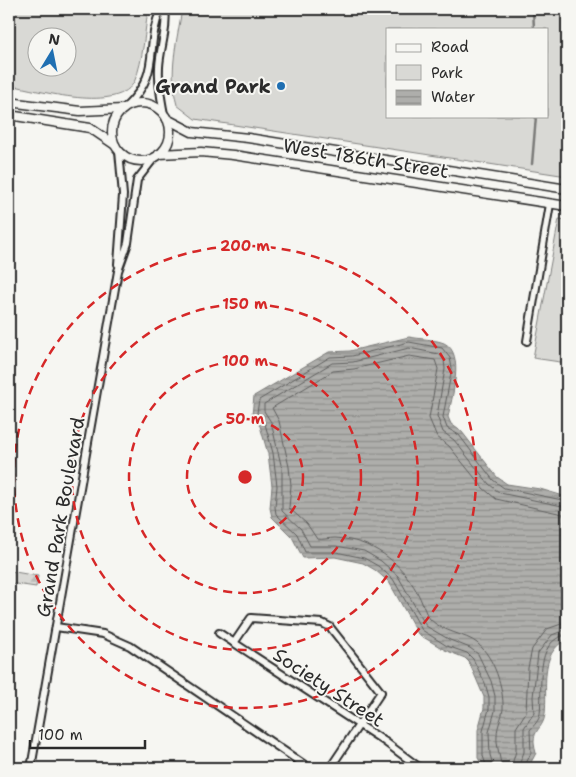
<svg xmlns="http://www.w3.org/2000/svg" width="576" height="777" viewBox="0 0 576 777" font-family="'Shantell Sans',sans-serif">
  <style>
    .forest { fill: url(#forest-firs); stroke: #828280 }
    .green { fill: #d9d9d5; stroke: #828280; fill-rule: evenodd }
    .water { fill: url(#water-rules); stroke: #7a7a78 }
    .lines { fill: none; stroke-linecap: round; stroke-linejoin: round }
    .shore { stroke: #5f5f5e; stroke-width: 1 }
    .stream { stroke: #7a7a78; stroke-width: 2.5 }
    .minor-casing { stroke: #2b2b2b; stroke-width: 10 }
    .tertiary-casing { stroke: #2b2b2b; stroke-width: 11 }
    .minor { stroke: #f6f6f2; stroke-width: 6 }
    .tertiary { stroke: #f6f6f2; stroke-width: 8 }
    .ring { fill: none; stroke: #d62828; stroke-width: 2.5; stroke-dasharray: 9 6 }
    .poi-dot { fill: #1f6fb2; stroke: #f6f6f2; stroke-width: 2 }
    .labels { text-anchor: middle; stroke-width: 4; stroke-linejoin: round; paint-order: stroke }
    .poi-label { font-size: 19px; font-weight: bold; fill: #2b2b2b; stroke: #f6f6f2; text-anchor: end }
    .street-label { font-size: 19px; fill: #2b2b2b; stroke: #f6f6f2 }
    .centre { fill: #d62828; stroke: #f6f6f2; stroke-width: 2.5 }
    .ring-label { font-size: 15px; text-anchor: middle; font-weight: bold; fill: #d62828; stroke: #f6f6f2; stroke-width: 4; stroke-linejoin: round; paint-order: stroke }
  </style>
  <defs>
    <pattern id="forest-firs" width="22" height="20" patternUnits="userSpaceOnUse" patternTransform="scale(1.25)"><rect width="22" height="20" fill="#d9d9d5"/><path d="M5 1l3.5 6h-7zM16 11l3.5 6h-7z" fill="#babab7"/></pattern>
    <pattern id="water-rules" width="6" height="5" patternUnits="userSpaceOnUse" patternTransform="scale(1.25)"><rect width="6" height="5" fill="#aeaeab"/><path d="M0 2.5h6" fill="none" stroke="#8e8e8b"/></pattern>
  </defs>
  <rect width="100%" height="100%" fill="#f6f6f2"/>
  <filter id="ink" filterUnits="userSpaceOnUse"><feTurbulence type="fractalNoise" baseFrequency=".02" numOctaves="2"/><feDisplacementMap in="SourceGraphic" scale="10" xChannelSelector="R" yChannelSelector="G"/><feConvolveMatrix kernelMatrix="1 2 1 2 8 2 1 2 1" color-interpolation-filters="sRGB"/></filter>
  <g filter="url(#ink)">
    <polygon class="forest" points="9,571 38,576 36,587 9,583"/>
    <g class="green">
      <path d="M9,9H148C145,30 143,61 135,80C120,115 38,90 9,85ZM38,38H68V68H38Z"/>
      <path d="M182,9H567V176L195,119L177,105C168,73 177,41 182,9ZM387,29H547V116H387Z"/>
      <polygon points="559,219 567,220 567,363 533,358"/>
    </g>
    <path class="water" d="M409,337C419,339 434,339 444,343C466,353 451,400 448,417L451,424L462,432L497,477L507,484L540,489L567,497V639C538,654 548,687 545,714C543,732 529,728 536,753L528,768H484L478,758V730L484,708V697L469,662L465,658L445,650L418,634L389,582L375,570L363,563L335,557L303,558L292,537L272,517L270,508L272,486L268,454L260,426L252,415L254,396L329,352L350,351Z"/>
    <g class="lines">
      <g class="shore">
        <polyline points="487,768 483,756 483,731 489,709 489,697 485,683 473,659 467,653 447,646 422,630 393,579 378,566 364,558 336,552 305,552 297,534 276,514 275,507 277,486 273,453 265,424 257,413 259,400 330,357 352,356 409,342 442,348 450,358 452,368 443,417 447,428 459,435 493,480 504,488 567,501"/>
        <polyline points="494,768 490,755 489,732 495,711 495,696 491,681 478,654 470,648 450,640 426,626 398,576 381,561 364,551 336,546 310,546 301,529 282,511 282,469 271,422 264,411 264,404 332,363 353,362 409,348 439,354 444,360 445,369 437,416 443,432 454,440 489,484 500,493 567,507"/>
        <path d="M501,768C501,757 496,747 497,735C497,726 502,718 503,709C504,688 494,657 477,643C466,634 442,632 430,619C424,612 422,600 417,592C400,561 372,540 335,538C329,538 323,540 317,539L307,524L289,508L291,485L289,467L279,421L272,408L333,371L354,369L409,356L435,360L438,369L429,418L437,437L449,446L483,488L496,499L567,515"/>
        <polyline points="511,768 516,751 516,728 526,712 528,668 532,649 547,629 567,622"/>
        <polyline points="518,768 524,752 524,728 534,713 533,697 538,653 552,635 567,629"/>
        <path d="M524,768L531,753L530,730C534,725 539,721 540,714C543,691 533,639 567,635"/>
      </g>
      <g class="stream">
        <polyline points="533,9 534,29"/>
        <polyline points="532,164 536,116"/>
      </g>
      <g class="minor-casing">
        <g id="minor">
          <path d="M125,108C164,70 143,50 161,9"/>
          <path d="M164,114C161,99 158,83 159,67C160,48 168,28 165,9"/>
          <polyline points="118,264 123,195 119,151"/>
          <polyline points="527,341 550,204"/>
          <polyline points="56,627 103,634 130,646 309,768"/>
          <polyline points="219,633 384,741 420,768"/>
          <polyline points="234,643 251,618 322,623 330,627 381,692 330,768"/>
          <polyline points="31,768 118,271 128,243 137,180 155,157"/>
        </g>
      </g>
      <g class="tertiary-casing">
        <g id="tertiary">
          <polyline points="9,102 80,111 123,109"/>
          <circle cx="141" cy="132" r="29"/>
          <polyline points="9,115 90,128 115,145"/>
          <polyline points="167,119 192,132 248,138 567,189"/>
          <polyline points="159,154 201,152 233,155 567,206"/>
        </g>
      </g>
      <use href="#minor" class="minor"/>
      <use href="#tertiary" class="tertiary"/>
    </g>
  </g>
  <g class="ring">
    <circle cx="245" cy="477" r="58"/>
    <circle cx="245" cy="477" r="116"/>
    <circle cx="245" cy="477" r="173"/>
    <circle cx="245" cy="477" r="231"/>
  </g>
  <circle class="poi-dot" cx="281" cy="86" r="5"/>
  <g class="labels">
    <g class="poi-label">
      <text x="271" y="93">Grand Park</text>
    </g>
    <g class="street-label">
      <text transform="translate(366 158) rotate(9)" y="7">West 186th Street</text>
      <text transform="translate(60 517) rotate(-80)" y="7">Grand Park Boulevard</text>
      <text transform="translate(329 687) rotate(33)" y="7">Society Street</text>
    </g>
  </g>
  <circle cx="245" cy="477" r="8" class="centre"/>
  <g class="ring-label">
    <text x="245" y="251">200 m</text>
    <text x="245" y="309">150 m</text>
    <text x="245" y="366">100 m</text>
    <text x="245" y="424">50 m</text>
  </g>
  <rect width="576" height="777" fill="none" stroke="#f6f6f2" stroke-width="30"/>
  <rect x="15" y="15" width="546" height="747" fill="none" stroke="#2b2b2b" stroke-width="2" filter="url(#ink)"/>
  <rect x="386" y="28" width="162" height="90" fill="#f6f6f2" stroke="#a5a5a2"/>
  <rect x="396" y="44" width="25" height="8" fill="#f6f6f2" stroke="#a5a5a2"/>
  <text x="431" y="52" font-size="15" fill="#2b2b2b">Road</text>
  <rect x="396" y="65" width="25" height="15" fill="#d9d9d5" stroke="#a5a5a2"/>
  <text x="431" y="78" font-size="15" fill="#2b2b2b">Park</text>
  <rect x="396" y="90" width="25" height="15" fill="url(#water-rules)" stroke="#a5a5a2"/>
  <text x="431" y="102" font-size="15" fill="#2b2b2b">Water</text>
  <g transform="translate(52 52) rotate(10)"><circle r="24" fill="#f6f6f2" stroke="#a5a5a2"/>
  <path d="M0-4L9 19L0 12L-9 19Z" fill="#1f6fb2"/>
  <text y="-8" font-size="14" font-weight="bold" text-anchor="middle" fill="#2b2b2b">N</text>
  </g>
  <path d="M30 740v8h115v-8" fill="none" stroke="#2b2b2b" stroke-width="2.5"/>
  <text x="38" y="740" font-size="15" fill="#2b2b2b" stroke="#f6f6f2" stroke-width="4" paint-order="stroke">100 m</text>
</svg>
